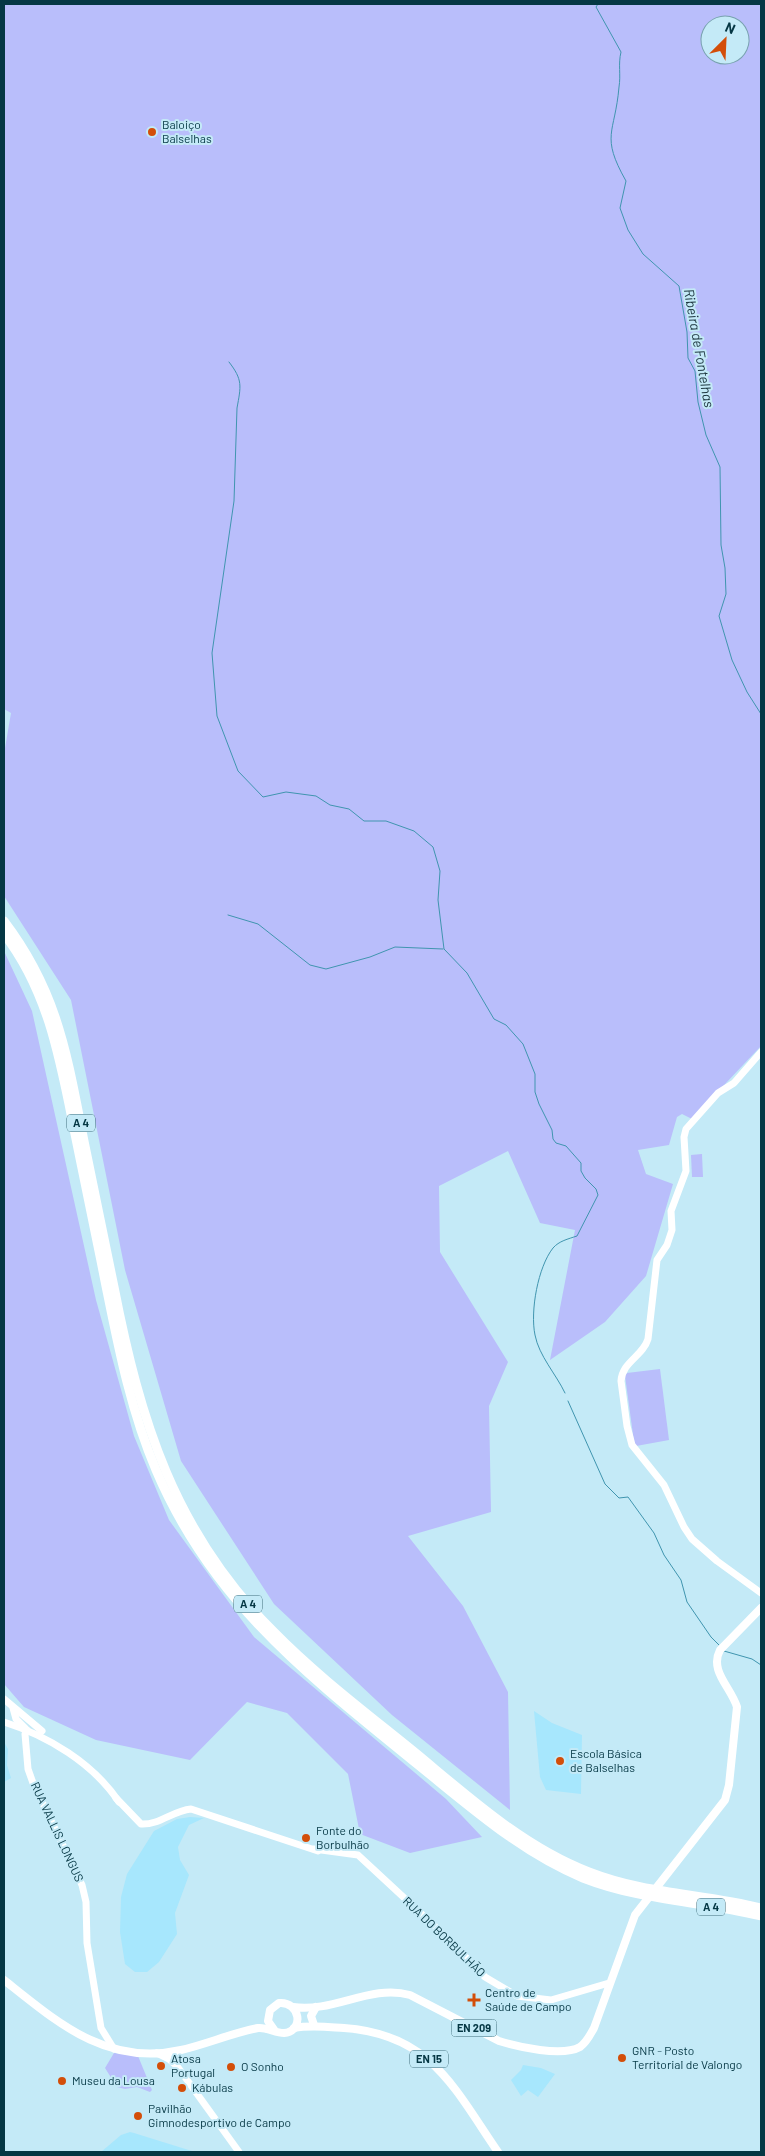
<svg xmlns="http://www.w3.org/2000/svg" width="765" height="2156" viewBox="0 0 765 2156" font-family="Barlow,sans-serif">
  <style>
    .built { fill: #a7e7fd }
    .green { fill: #b9befb; fill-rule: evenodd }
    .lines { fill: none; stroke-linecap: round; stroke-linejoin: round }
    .stream { stroke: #4095af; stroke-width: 1 }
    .secondary { stroke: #fff; stroke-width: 7 }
    .primary { stroke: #fff; stroke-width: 8 }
    .highway { stroke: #fff; stroke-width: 9 }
    .poi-dot { fill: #d34e09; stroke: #c4eaf7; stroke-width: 2 }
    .labels { text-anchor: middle; stroke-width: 4; stroke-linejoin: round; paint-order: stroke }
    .shield { fill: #c4eaf7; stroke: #3e6d7a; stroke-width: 1 }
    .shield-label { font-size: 11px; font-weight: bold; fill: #053744 }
    .poi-label { font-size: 12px; fill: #053744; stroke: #c4eaf7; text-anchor: start }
    .street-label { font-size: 12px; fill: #053744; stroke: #c4eaf7 }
    .water-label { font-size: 14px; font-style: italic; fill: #203a43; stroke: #c4eaf7 }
  </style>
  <rect width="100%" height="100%" fill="#c4eaf7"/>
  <g class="built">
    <polygon points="534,1711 552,1723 582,1735 581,1794 546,1790 540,1777"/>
    <polygon points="4,1742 8,1749 7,1765 11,1778 4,1782 4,1791"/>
    <polygon points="190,1817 204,1818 189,1825 178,1847 180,1860 189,1875 175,1913 177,1934 159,1962 147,1972 135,1972 125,1964 120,1932 121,1897 127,1874 154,1831 177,1819"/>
    <polygon points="523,2065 541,2068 555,2074 538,2097 528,2090 521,2096 511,2080 521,2070"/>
    <polygon points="130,2132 134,2133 195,2152 101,2152 121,2135"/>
  </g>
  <g class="green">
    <path d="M4,4H761V1046L692,1119L682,1114L677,1117L669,1145L638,1150L646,1174L673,1184L646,1276L605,1322L550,1360L575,1230L540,1223L508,1151L439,1186L440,1252L508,1362L489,1406L491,1512L408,1536L463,1606L508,1692L510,1810L392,1715L274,1604L181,1461L125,1270L71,1000L4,896V754L11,713L4,709ZM710,25H740V55H710Z"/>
    <polygon points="4,951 32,1011 96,1300 134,1436 169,1520 254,1637 446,1799 482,1837 410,1853 360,1834 348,1774 287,1713 247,1702 190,1760 96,1740 24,1707 4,1684"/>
    <polygon points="702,1154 703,1177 692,1177 691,1155"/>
    <polygon points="660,1369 669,1440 636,1446 634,1442 625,1376 627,1373"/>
    <polygon points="114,2053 138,2056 152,2090 150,2092 137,2087 125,2089 117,2087 105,2068"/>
  </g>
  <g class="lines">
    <g class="stream">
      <path d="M598,4L596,7L621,52C618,64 621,75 619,87C615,134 600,135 626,181L620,208L628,230L643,254L679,286L687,332L688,358L695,371L698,402L706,435L720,467L721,545L725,568L726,594L719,616L732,660L747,692L761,714"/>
      <path d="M229,362C243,380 241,386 237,408L234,501L212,653L217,716L238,771L263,797L286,792L316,796L330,805L349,809L364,821H386L414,831L433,847L440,871L438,900L444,949L467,973L494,1019L506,1025L523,1044L535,1074V1092L539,1104L552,1130L553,1139L556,1143L566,1146L581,1163V1171L585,1178L596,1189L598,1195L577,1236C568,1239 559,1241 553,1248C538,1267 530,1311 535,1335C539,1356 556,1374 565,1393"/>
      <polyline points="228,915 258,924 310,965 326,969 370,957 395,947 443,949"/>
      <polyline points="568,1401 605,1484 619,1498 628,1497 654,1533 664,1555 681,1580 687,1602 711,1637 720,1646"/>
      <polyline points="724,1651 752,1659 761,1665"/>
    </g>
    <g class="secondary">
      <path d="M761,1052L734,1083L718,1093L686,1129L684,1137L686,1171L671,1211L672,1230L667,1245L657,1260L648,1339C643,1356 622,1362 621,1381L627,1426L632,1445L664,1485L684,1527L692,1539L717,1561L761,1593"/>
      <polyline points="4,1699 42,1731"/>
      <polyline points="13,1708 16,1719 25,1728"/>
      <path d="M4,1722C48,1736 93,1763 119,1802"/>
      <polyline points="27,1730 25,1734 28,1769 33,1783 82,1885 86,1902 87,1943 101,2028 114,2049"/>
      <path d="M116,1798L141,1824C160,1825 172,1811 191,1809L318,1851"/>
      <polyline points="314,1849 358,1855 441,1932 485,1977 517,1996 551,2000 609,1983"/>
      <polyline points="157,2053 169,2059 177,2066 239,2152"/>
    </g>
    <g class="primary">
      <path d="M4,1980C57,2022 107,2067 181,2050C207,2044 232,2033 258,2028C267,2027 275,2033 284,2033C305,2031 300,2001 279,2003L270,2010L268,2021L275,2031"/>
      <path d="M293,2007C334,2013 370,1984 410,1995L499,2041C518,2047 562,2057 580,2047C587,2042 590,2035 594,2028L635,1915L725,1800L729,1785L737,1707C731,1687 709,1671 720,1650L761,1608"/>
      <polyline points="314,2025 311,2016 316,2007"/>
      <path d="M294,2028C311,2025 327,2027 344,2028C431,2034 454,2088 498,2152"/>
    </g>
    <g class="highway">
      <path d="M4,921C58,992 67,1055 84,1141C94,1189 104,1238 114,1287C140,1420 174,1532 273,1631C317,1676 368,1714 417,1754C470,1798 524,1847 589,1872C648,1895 703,1893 761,1908"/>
      <path d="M4,934C48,991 60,1059 74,1129C84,1179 95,1230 105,1281C118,1345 130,1409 156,1470C211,1600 305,1673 412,1760C466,1803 518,1851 583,1878C642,1901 701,1901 761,1916"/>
    </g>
  </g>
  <g class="poi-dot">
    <circle cx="152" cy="132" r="5"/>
    <circle cx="560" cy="1761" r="5"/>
    <circle cx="306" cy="1838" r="5"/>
    <path d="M471.5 1992.5h5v5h5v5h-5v5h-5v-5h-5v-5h5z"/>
    <circle cx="622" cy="2058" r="5"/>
    <circle cx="161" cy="2066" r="5"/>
    <circle cx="231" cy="2067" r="5"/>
    <circle cx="62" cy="2081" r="5"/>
    <circle cx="182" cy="2088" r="5"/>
    <circle cx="138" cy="2116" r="5"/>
  </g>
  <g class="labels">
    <g class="shield">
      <rect x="67" y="1114.5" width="28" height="17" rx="4"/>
      <rect x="234" y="1595.5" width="28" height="17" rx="4"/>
      <rect x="697" y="1898.5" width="28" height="17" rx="4"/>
      <rect x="451.5" y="2019.5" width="45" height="17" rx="4"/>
      <rect x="410" y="2050.5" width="38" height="17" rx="4"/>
    </g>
    <g class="shield-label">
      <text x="81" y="1127">A 4</text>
      <text x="248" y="1608">A 4</text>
      <text x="711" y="1911">A 4</text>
      <text x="474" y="2032">EN 209</text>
      <text x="429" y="2063">EN 15</text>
    </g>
    <g class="poi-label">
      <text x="162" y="129">Baloiço<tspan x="162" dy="14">Balselhas</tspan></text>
      <text x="570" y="1758">Escola Básica<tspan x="570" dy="14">de Balselhas</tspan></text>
      <text x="316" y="1835">Fonte do<tspan x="316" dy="14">Borbulhão</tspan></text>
      <text x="485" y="1997">Centro de<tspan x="485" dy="14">Saúde de Campo</tspan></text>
      <text x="632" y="2055">GNR - Posto<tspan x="632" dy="14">Territorial de Valongo</tspan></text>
      <text x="171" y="2063">Atosa<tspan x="171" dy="14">Portugal</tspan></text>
      <text x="241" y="2071">O Sonho</text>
      <text x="72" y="2085">Museu da Lousa</text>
      <text x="192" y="2092">Kábulas</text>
      <text x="148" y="2113">Pavilhão<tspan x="148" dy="14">Gimnodesportivo de Campo</tspan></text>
    </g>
    <g class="street-label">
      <text transform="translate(57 1832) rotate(65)" y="4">RUA VALLIS LONGUS</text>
      <text transform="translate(444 1937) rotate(44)" y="4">RUA DO BORBULHÃO</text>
    </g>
    <g class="water-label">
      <text transform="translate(699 348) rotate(80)" y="5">Ribeira de Fontelhas</text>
    </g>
  </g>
  <rect width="765" height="2156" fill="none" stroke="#053744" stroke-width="10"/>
  <g transform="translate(725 40) rotate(24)"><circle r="24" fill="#c4eaf7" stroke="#78a2af"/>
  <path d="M0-4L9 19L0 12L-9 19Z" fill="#d34e09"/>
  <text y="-8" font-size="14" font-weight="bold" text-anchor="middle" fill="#053744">N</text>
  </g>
</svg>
